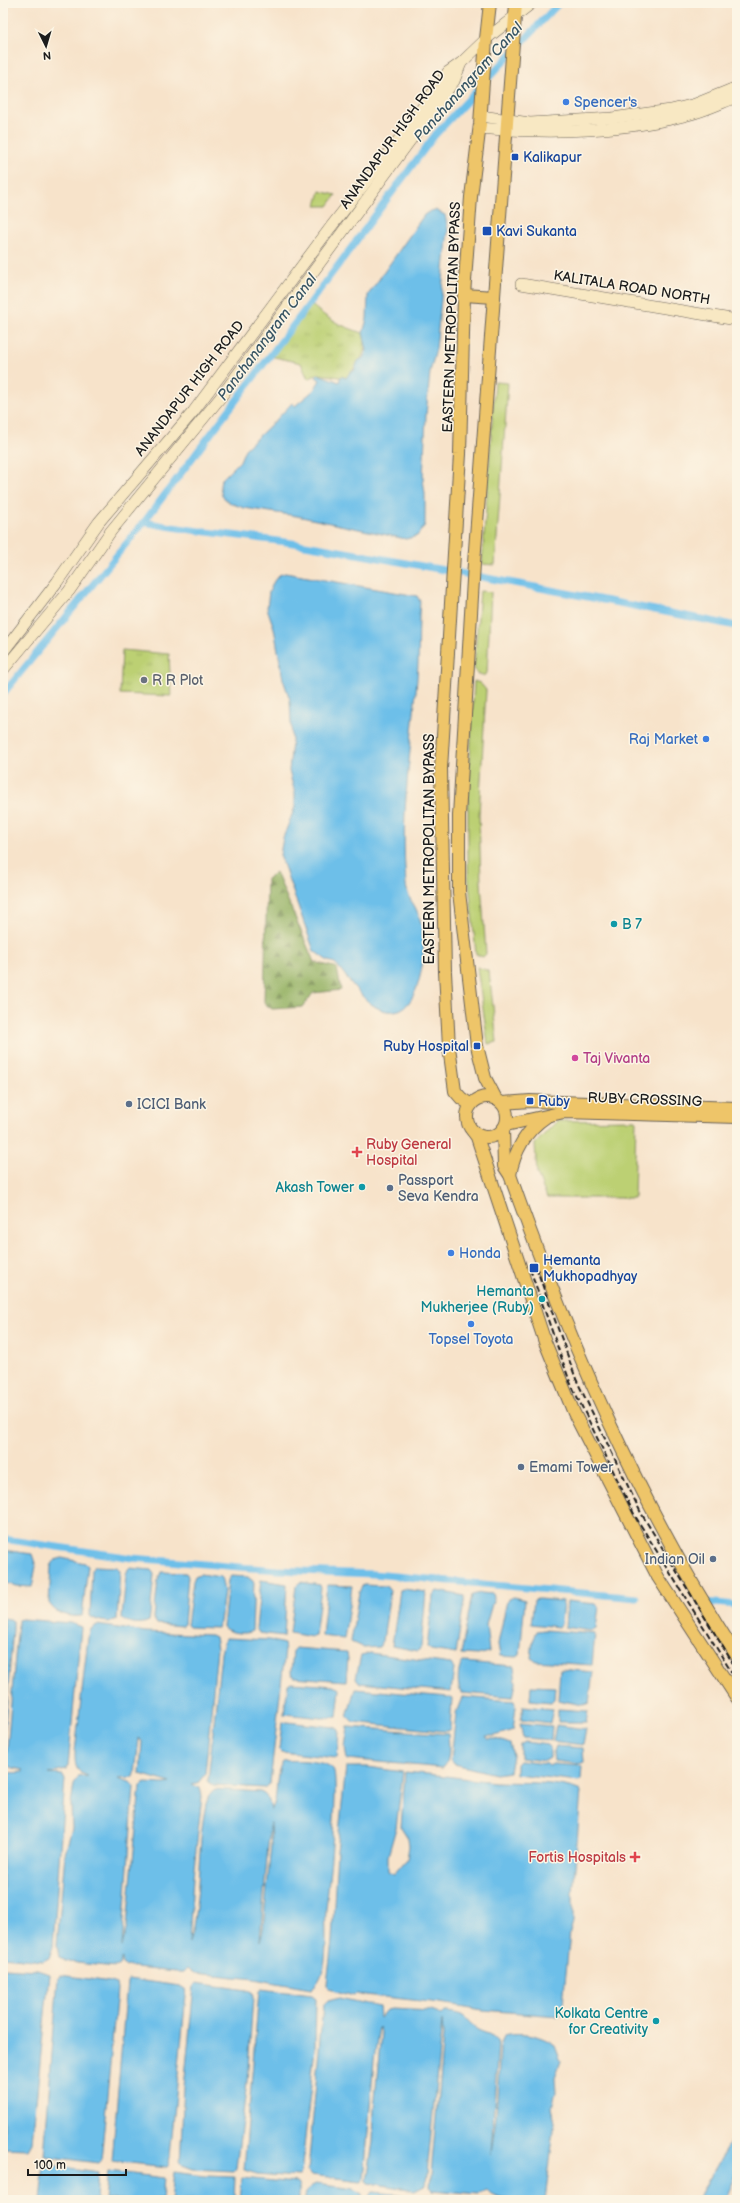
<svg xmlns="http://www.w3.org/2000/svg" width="740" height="2203" viewBox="0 0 740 2203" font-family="'Balsamiq Sans',sans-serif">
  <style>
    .green { fill: #bcd073; stroke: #6c7648 }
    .forest { fill: url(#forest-firs); stroke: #586740 }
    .park { fill: url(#park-tufts); stroke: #6c7648 }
    .water { fill: #6dbfe9; stroke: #446e82; fill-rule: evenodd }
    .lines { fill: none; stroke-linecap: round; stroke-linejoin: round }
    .canal { stroke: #6dbfe9; stroke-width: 7 }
    .secondary-casing { stroke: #696259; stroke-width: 12 }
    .primary-casing { stroke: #696259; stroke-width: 14 }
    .secondary { stroke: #f8e8c3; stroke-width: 11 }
    .primary { stroke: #eec569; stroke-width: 12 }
    .rail { stroke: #1c1c1c; stroke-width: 2; stroke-dasharray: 6 3; stroke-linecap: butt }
    .shop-dot { fill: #3f7fe0; stroke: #fcf5e5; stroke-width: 1.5 }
    .transit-dot { fill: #1a4fb4; stroke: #fcf5e5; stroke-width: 1.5 }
    .worship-dot { fill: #6b7280; stroke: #fcf5e5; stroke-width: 1.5 }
    .culture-dot { fill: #0f9aa8; stroke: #fcf5e5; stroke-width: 1.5 }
    .hotel-dot { fill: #d1479c; stroke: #fcf5e5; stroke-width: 1.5 }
    .service-dot { fill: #5c6f8a; stroke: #fcf5e5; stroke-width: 1.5 }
    .health-dot { fill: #e0444e; stroke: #fcf5e5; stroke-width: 1.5 }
    .labels { text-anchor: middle; stroke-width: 3; stroke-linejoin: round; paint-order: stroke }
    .shop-label { font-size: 14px; fill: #366cbe; stroke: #fcf5e5; text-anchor: start }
    .street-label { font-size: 14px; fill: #1c1c1c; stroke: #fcf5e5 }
    .transit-label { font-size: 14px; fill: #164399; stroke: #fcf5e5; text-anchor: start }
    .worship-label { font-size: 14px; fill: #5b616d; stroke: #fcf5e5; text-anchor: start }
    .culture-label { font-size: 14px; fill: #0d838f; stroke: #fcf5e5; text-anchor: end }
    .hotel-label { font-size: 14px; fill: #b23c85; stroke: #fcf5e5; text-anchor: start }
    .service-label { font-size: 14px; fill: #4e5e75; stroke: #fcf5e5; text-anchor: start }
    .health-label { font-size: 14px; fill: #be3a42; stroke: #fcf5e5; text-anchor: start }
    .water-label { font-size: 15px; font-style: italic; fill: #385564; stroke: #fcf5e5 }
  </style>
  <defs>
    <pattern id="forest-firs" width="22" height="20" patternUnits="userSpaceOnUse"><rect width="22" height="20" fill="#95b265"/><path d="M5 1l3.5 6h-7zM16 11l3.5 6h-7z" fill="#799052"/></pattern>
    <pattern id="park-tufts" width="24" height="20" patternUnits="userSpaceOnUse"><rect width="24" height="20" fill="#bcd073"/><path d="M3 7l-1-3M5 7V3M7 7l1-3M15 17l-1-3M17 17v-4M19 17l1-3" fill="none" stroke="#a1b263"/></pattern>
  </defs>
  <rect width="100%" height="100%" fill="#fcf5e5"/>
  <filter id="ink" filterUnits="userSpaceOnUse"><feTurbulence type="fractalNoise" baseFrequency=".025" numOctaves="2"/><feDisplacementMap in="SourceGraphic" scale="8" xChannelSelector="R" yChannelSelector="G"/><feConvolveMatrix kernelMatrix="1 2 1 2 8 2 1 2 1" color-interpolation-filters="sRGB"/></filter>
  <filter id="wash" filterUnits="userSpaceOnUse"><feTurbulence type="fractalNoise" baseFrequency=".012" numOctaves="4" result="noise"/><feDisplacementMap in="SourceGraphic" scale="16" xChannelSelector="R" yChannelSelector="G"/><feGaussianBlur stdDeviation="0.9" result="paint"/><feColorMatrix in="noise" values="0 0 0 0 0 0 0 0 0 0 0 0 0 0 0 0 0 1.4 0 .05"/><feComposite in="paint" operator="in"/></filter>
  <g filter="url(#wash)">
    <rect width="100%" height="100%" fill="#f7e3ca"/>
    <g class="green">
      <polygon points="320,191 336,195 328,206 316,206"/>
      <polygon points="495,382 508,383 495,565 482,564"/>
      <polygon points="480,591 491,592 487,673 483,676 477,674 474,668"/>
      <polygon points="474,681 480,683 486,690 479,815 481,882 486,954 483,957 476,954 468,873 468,799"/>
      <polygon points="477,967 489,971 497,1042 488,1044"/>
      <polygon points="636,1120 634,1198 547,1198 537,1174 535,1144 557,1121"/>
    </g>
    <polygon class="forest" points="276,872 314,962 337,968 341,990 313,993 303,1007 272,1009 264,1003 267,879"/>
    <g class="park">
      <path d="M310,303C324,318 343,327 363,333C370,352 358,364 346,378L318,374L308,379L301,363L270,356Z"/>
      <polygon points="122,650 169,654 171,696 120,694"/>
    </g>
    <g class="water">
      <polygon points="435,210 445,215 448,230 436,349 430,372 426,415 423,479 425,494 425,525 417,536 406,539 297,516 244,508 230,503 222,496 220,486 221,480 240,461 245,449 277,419 292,403 295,406 314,390 320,380 316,377 318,374 339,382 341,376 346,378 351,371 354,371 358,361 363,358 367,350 363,333 367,319 368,295 424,215 430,211"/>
      <path d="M285,573L417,596L420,601C418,622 419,643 418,664C414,732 401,801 405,869C406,877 405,886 408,893C409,899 414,904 416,909C423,923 424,941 423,957C422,972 416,1004 399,1010C371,1019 351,980 335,963L328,961L314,951L280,855L283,838L295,807V793L289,771L292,742L290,700L283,679L274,628L267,608L269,592L274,581L279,575Z"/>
      <polygon points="3,1550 32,1554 36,1566 32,1587 17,1586 3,1582"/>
      <path d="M62,1558L85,1563L88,1566L82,1616C69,1617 56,1615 49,1603L51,1566L55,1560Z"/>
      <path d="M94,1566L117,1567L120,1571L117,1620C111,1624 96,1621 90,1616L92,1570Z"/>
      <path d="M129,1568L151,1570L154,1574L150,1615L149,1621C142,1625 127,1624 122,1618L126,1575Z"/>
      <polygon points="161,1572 186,1573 188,1576 184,1624 182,1626 157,1624 154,1619 158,1580"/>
      <polygon points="200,1574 221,1577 224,1591 220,1622 217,1628 189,1627 187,1625 193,1581 195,1576"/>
      <path d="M231,1576L248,1577L254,1582L252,1631C245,1635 229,1633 223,1627L228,1580Z"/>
      <polygon points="261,1580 287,1584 284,1636 259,1633 256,1628"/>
      <polygon points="300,1582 320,1585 321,1588 315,1636 312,1637 290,1633 296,1586"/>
      <polygon points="327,1585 352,1586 344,1639 322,1636"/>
      <polygon points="363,1585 386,1586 390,1591 383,1641 379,1647 364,1648 351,1642 359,1592"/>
      <polygon points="403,1589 426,1592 421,1647 418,1651 392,1646 400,1590"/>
      <polygon points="437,1591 465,1596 456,1654 431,1650 427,1647 433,1596"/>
      <polygon points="481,1593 493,1594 494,1597 486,1625 489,1652 478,1655 461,1654 472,1595"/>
      <polygon points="514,1597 525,1600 520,1655 517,1657 500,1656 498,1644 506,1605 508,1599"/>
      <polygon points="538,1599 563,1601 561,1624 559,1627 531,1624 534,1600"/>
      <polygon points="567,1601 596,1604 599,1607 596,1628 591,1631 565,1627"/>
      <polygon points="3,1618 10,1619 13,1621 13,1629 3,1748"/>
      <path d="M22,1619L71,1623L81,1627L68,1766L66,1770L49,1774L63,1775L65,1779L53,1946L49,1958L43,1961L3,1957V1797L6,1776L8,1773L23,1772V1770C15,1768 8,1769 6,1760L18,1623V1620Z"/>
      <path d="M97,1625L146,1632L211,1635L215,1637L217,1649L205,1774L198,1783L191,1784L200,1788L202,1796L193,1877L189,1943C202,1900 196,1848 206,1804C208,1798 210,1792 215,1789L260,1792C270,1796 269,1802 271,1811C280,1796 273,1776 283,1761C294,1760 326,1760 333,1769C340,1779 328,1889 326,1909C324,1933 332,1974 311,1989L254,1979L195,1973L187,1968L183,1972H176L126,1967L122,1964V1958L119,1965L115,1967L69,1962L59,1958L57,1944L65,1854L72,1828L71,1804L74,1784L78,1777L88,1776C75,1772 75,1765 75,1752L88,1638L91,1629ZM139,1738L142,1740L140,1774L171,1783L164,1784L145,1783L140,1786L127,1925L122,1947L134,1787L130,1782L118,1778L134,1777L135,1774ZM270,1822L271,1845L263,1929L260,1941Z"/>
      <polygon points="544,1630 595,1634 592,1665 536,1661 531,1658 533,1640 537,1631"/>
      <polygon points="225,1638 269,1640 284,1644 285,1650 270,1783 264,1788 213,1785 208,1781 221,1653"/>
      <polygon points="295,1648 347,1652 348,1659 346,1681 294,1677 291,1673 293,1650"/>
      <polygon points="370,1653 451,1664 454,1668 451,1692 360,1683 356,1678 361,1655"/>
      <path d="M463,1662L514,1666L516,1683L513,1697L461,1693C457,1686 457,1668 463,1662Z"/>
      <polygon points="560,1669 593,1672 589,1703 583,1705 558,1700"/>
      <polygon points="291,1683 333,1686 340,1689 337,1717 322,1718 284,1714 288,1685"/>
      <polygon points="531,1686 555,1687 554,1699 551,1702 530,1700"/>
      <polygon points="355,1689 448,1697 452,1699 450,1729 447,1731 441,1731 353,1722 347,1716"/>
      <polygon points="462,1697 514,1701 516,1707 513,1730 495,1736 486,1736 488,1739 496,1739 510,1744 513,1755 510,1772 495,1774 454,1764 451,1760 456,1713"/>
      <polygon points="523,1706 553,1709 550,1723 521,1719"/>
      <polygon points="558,1709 588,1711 586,1722 558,1722"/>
      <polygon points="286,1722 335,1727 339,1730 337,1758 282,1752 279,1749 282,1723"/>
      <polygon points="520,1723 552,1726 551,1740 523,1738"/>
      <polygon points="556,1725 586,1729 583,1745 553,1741"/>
      <path d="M348,1727L448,1734C449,1744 451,1761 443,1768L347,1759L345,1747Z"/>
      <polygon points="525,1742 548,1745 550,1747 550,1758 545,1761 520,1758 520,1745"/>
      <polygon points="556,1746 583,1748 584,1762 579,1764 554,1761 553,1754"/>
      <polygon points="519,1761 547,1764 549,1766 553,1764 582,1766 581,1779 579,1781 516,1774 516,1764"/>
      <path d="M346,1767H367L403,1772L396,1828L388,1856V1871L394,1874L407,1859L409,1846L408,1838L401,1827L405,1772C435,1774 465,1779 495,1782C518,1783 560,1781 581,1791L573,1893V1922L570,1932L562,2014L558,2016L483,2010L440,2003L356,1994L354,1996L328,1989L327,1984L332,1940L337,1851Z"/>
      <polygon points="3,1968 37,1970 49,1974 32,2142 28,2149 3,2148"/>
      <polygon points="60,1975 111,1982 116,1984 117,1990 101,2160 98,2163 44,2156 58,1977"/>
      <polygon points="129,1979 180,1986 185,1989 186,1995 169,2165 167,2167 112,2161 127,1982"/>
      <polygon points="196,1983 247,1990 252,1992 253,1998 247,2082 236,2168 234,2171 193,2169 180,2164 184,2087 194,1986"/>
      <polygon points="261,1989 312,1995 316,1998 315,2048 301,2174 299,2177 257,2174 244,2170 259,1991"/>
      <path d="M340,1998L379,2007L380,2017L386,2010L392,2009L431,2011L442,2015L445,2012C468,2013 463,2021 478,2030C486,2034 495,2034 498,2044L491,2154L496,2116L500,2047L504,2035C520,2031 542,2035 555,2045L561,2061L555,2077L556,2093L552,2107L555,2122L545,2200C531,2200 492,2203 487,2190L479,2194L433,2190L430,2187L443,2035L442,2021L426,2184L415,2190L369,2183L367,2180L373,2142L374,2109L381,2032L379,2027L374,2060L364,2179L361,2181L311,2175L308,2171L323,2006L328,2001Z"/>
      <polygon points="737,2125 737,2173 725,2200 697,2200 731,2141"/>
      <polygon points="44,2164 98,2172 96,2200 40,2200"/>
      <polygon points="108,2171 164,2178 162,2200 105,2200"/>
      <polygon points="174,2172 204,2176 235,2177 234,2200 171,2200"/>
      <polygon points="242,2178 296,2183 299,2185 299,2200 240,2200"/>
      <path d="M316,2184L354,2189L362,2194L363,2200H305C305,2192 308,2187 316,2184Z"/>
      <polygon points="373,2192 417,2196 422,2200 368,2200 369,2196"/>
    </g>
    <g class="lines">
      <g class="canal">
        <path d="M144,522C197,533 252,536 305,545C450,570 593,598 737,626"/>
        <polyline points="3,694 144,522 310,303 435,135 559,3"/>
        <polyline points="3,1539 132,1558 277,1570 373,1574 637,1598"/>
        <polyline points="703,1602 737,1605"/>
      </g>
    </g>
  </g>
  <g filter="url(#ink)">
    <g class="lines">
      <g class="secondary-casing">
        <g id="secondary">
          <polyline points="481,116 530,123 612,118 671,110 695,104 737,87"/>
          <path d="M479,128C550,134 620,133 688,115C705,111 721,103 737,97"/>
          <polyline points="521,284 737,320"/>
          <polyline points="3,652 57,582 99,522 193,412 330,228 401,137 448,72 461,63 486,39 532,3"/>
          <polyline points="3,670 69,591 111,531 220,398 454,81 461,63"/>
        </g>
      </g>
      <g class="primary-casing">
        <g id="primary">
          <polyline points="464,295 494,297"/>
          <circle cx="487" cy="1117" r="20"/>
          <polyline points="496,1099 485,1078 477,1046 459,892 459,816 474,563 516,3"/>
          <polyline points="502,1103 530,1101 737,1108"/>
          <polyline points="471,1105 461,1098 455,1091 449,1047 445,972 441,769 460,454 464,295 471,197 480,124 486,39 490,3"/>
          <polyline points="506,1125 564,1112 737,1117"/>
          <path d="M503,1129L504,1166L510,1175C569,1343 640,1506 737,1656"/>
          <polyline points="472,1130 477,1137 545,1342 574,1413 658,1577 737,1698"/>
          <path d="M510,1175C514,1152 526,1130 546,1117"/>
        </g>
      </g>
      <use href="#secondary" class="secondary"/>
      <use href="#primary" class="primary"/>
      <g class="rail">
        <polyline points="536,1267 576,1379 641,1513 737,1670"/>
        <polyline points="530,1269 570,1382 635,1516 737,1681"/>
      </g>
    </g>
  </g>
  <g class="shop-dot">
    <circle cx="566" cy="102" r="4"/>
    <circle cx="706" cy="739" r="4"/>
    <circle cx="451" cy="1253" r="4"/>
    <circle cx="471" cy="1324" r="4"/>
  </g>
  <g class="transit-dot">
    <rect x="511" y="153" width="8" height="8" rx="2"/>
    <rect x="482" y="226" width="10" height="10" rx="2"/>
    <rect x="473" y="1042" width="8" height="8" rx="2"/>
    <rect x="526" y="1097" width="8" height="8" rx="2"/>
    <rect x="529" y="1263" width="10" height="10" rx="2"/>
  </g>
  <circle class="worship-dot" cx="144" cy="680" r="4"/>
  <g class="culture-dot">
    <circle cx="614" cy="924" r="4"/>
    <circle cx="362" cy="1187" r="4"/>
    <circle cx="542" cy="1299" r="4"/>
    <circle cx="656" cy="2021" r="4"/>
  </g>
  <circle class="hotel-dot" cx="575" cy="1058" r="4"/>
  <g class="service-dot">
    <circle cx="129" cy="1104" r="4"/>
    <circle cx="390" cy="1188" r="4"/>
    <circle cx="521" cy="1467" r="4"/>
    <circle cx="713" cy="1559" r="4"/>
  </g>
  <g class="health-dot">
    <path d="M355 1146h4v4h4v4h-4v4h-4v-4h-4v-4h4z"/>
    <path d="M633 1851h4v4h4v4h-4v4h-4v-4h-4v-4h4z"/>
  </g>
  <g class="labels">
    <g class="shop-label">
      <text x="574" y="107">Spencer's</text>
      <text x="698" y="744" text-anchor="end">Raj Market</text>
      <text x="459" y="1258">Honda</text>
      <text x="471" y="1344" text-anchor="middle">Topsel Toyota</text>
    </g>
    <g class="street-label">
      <text transform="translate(392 139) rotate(-54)" y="5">ANANDAPUR HIGH ROAD</text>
      <text transform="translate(632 287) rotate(9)" y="5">KALITALA ROAD NORTH</text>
      <text transform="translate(451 317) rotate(-88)" y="5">EASTERN METROPOLITAN BYPASS</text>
      <text transform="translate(189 388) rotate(-52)" y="5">ANANDAPUR HIGH ROAD</text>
      <text transform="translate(429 849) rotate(-90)" y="5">EASTERN METROPOLITAN BYPASS</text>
      <text transform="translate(645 1099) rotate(2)" y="5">RUBY CROSSING</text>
    </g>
    <g class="transit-label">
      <text x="523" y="162">Kalikapur</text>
      <text x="496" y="236">Kavi Sukanta</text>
      <text x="469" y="1051" text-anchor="end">Ruby Hospital</text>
      <text x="538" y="1106">Ruby</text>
      <text x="543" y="1265">Hemanta<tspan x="543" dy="16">Mukhopadhyay</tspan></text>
    </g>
    <g class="worship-label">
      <text x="152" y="685">R R Plot</text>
    </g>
    <g class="culture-label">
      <text x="622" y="929" text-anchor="start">B 7</text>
      <text x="354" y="1192">Akash Tower</text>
      <text x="534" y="1296">Hemanta<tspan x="534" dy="16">Mukherjee (Ruby)</tspan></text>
      <text x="648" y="2018">Kolkata Centre<tspan x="648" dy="16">for Creativity</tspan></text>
    </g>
    <g class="hotel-label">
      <text x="583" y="1063">Taj Vivanta</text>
    </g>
    <g class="service-label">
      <text x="137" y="1109">ICICI Bank</text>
      <text x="398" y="1185">Passport<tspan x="398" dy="16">Seva Kendra</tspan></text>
      <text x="529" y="1472">Emami Tower</text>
      <text x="705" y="1564" text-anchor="end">Indian Oil</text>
    </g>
    <g class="health-label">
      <text x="366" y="1149">Ruby General<tspan x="366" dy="16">Hospital</tspan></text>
      <text x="626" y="1862" text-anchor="end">Fortis Hospitals</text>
    </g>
    <g class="water-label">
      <text transform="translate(468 82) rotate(-48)" y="5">Panchanangram Canal</text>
      <text transform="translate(267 337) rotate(-53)" y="5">Panchanangram Canal</text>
    </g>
  </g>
  <rect width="740" height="2203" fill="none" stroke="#fcf5e5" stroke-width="16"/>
  <g transform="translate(46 46) rotate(175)" stroke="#fcf5e5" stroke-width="3" paint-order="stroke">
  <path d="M0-3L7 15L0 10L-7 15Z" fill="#1c1c1c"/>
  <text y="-6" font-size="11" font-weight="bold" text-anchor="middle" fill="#1c1c1c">N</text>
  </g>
  <path d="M28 2169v6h98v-6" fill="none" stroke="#1c1c1c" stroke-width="2"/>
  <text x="34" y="2169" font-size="12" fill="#1c1c1c" stroke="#fcf5e5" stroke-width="3" paint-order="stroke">100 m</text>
</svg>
